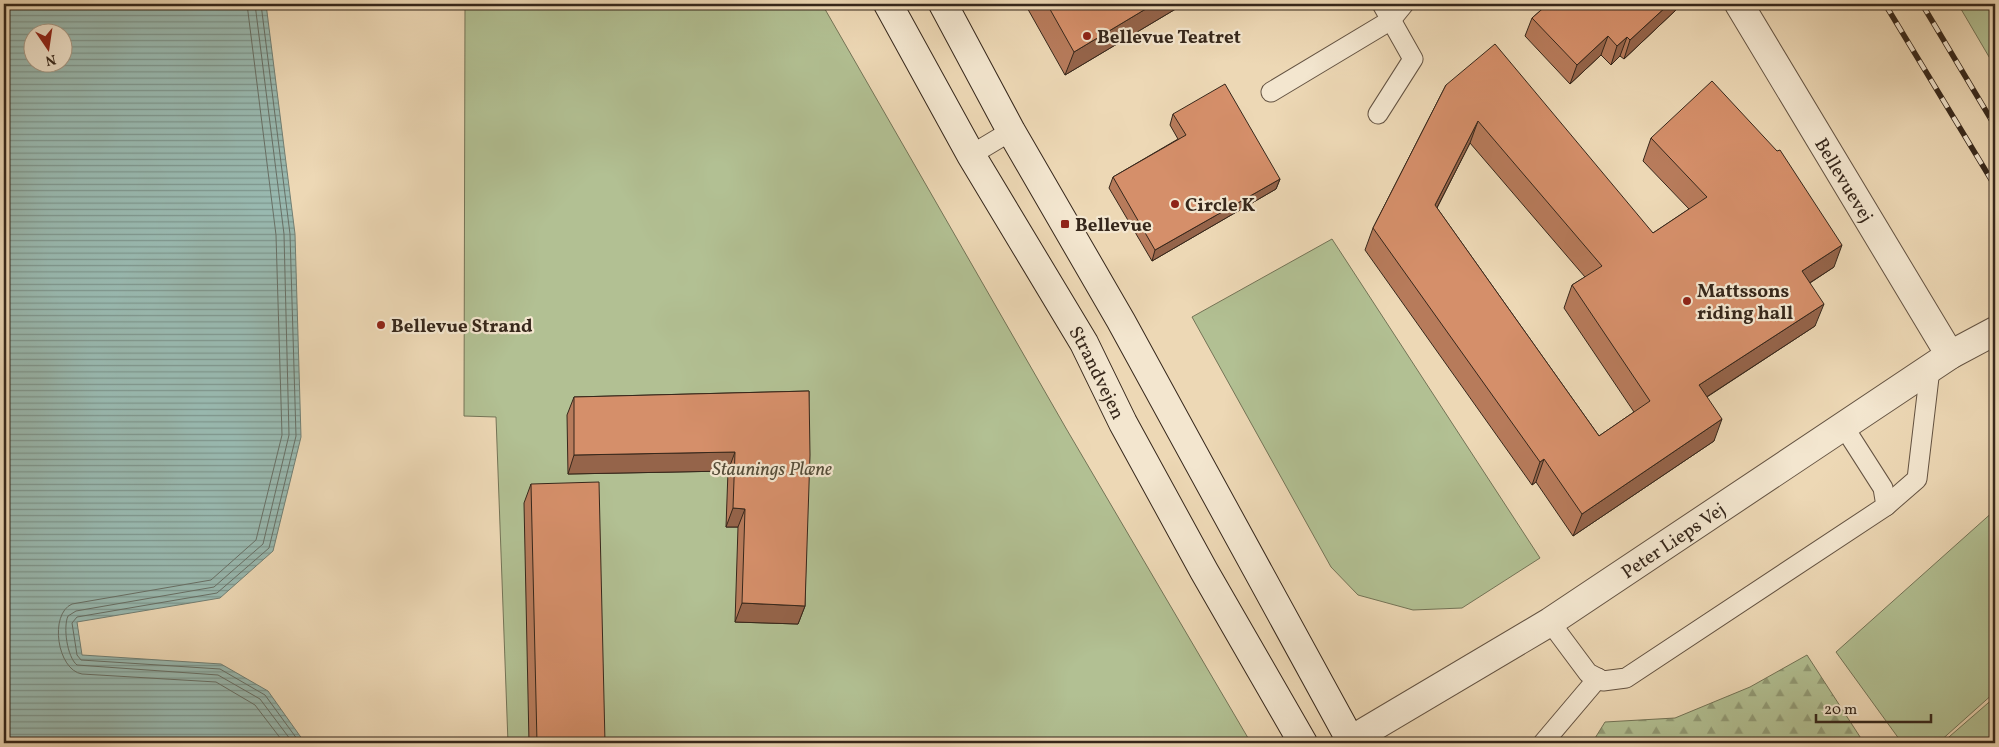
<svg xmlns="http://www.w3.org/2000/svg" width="1999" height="747" viewBox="0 0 1999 747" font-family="Vollkorn,serif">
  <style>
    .forest { fill: url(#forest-firs); stroke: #747457 }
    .park { fill: #b2c093; stroke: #747457 }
    .water { fill: url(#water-rules); stroke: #717f74; fill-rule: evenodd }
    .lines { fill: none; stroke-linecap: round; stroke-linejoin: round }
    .shore { stroke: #687066; stroke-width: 1 }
    .lane-casing { stroke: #645342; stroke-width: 21 }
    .street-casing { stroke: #645342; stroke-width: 30 }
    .secondary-casing { stroke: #36271b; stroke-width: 30 }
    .lane { stroke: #f3e6cf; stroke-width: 19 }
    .street { stroke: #f3e6cf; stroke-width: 28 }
    .secondary { stroke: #f3e6cf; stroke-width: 28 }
    .rail-casing { stroke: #36271b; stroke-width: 5.5 }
    .rail { stroke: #f3e6cf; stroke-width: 4; stroke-dasharray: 11; stroke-linecap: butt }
    .wall { fill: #b77b5b; stroke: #36271b; fill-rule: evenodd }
    .shaded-wall { fill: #95644a; stroke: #36271b }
    .building { fill: #d58f6a; stroke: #36271b; fill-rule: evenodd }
    .poi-dot { fill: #8f2418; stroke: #f3e6cf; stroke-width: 2 }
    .labels { text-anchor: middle; stroke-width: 4.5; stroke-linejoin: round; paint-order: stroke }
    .poi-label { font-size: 19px; font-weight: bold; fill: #36271b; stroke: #f3e6cf; text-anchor: start }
    .street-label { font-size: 19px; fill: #36271b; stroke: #f3e6cf }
    .park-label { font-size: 19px; font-style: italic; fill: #554d39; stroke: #f3e6cf }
  </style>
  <defs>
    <pattern id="forest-firs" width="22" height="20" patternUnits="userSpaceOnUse" patternTransform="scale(1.25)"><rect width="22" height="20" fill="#b2c093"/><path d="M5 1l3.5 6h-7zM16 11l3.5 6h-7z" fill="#929c77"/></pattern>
    <pattern id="water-rules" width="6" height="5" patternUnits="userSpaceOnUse" patternTransform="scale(1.25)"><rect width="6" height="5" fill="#99b9b0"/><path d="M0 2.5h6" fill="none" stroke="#7e968e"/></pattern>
  </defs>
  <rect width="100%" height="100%" fill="#edd8b5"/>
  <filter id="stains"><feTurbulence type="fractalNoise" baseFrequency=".004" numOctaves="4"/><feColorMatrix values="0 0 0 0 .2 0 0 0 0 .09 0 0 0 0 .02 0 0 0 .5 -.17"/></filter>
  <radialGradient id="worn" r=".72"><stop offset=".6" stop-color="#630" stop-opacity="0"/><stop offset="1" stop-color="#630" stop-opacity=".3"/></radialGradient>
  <polygon class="forest" points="1807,655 1864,743 1592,743 1605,722 1675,718 1750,687"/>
  <g class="park">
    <polygon points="465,4 822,4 1067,430 1251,743 508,743 496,417 464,416"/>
    <polygon points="1958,4 1995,4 1995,67"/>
    <polygon points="1332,239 1540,558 1462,608 1413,610 1358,595 1331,567 1192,317"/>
    <polygon points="1995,510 1995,692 1938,743 1902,743 1836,652"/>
    <polygon points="1995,697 1995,743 1942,743"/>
  </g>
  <path class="water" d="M4,4H266L295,234L301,437L273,551L220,598L77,622L82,655L221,664L268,691L305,743H4ZM32,32H62V62H32Z"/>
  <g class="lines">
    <g class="shore">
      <path d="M247,4L276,235L282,435L256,540L211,580L72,604C49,614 57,670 82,674L216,682L255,705L284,743"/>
      <path d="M255,4L284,234L289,435L263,544L214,587L76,611L68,616C63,627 67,657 77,665L218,675L260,699L293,743"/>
      <polyline points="261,4 290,234 296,436 269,548 217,593 77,617 72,623 77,655 81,660 220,669 265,695 300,743"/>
    </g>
    <g class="lane-casing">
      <g id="lane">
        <polyline points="1271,92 1391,20 1404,4"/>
        <polyline points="1378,114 1413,59 1382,4"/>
        <polyline points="971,155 1011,131"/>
        <polyline points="1886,506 1917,479 1930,369"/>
        <polyline points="1550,622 1588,673 1603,681 1626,678 1886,506 1883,488 1844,427"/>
        <polyline points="1543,743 1598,678"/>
      </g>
    </g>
    <g class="street-casing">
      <g id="street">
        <path id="s1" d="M1739,4L1950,355"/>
        <path id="s2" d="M1346,743L1550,622L1950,355L1995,331"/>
      </g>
    </g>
    <g class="secondary-casing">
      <g id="secondary">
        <path id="s3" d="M888,4L971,155L1084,343L1123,423L1204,571L1303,743"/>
        <polyline points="943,4 1011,131 1121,321 1352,743"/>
      </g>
    </g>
    <use href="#lane" class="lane"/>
    <use href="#street" class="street"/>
    <use href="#secondary" class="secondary"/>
    <g class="rail-casing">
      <g id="rail">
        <polyline points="1885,4 1995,186"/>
        <polyline points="1922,4 1995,126"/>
      </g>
    </g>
    <use href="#rail" class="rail"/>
  </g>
  <g class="wall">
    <polygon points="1025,4 1184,4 1065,75"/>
    <polygon points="1548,4 1679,4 1677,9 1624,59 1620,56 1611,65 1601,55 1570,84 1525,36 1532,18"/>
    <path d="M1446,85L1653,233L1689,209L1643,161L1651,138L1834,267L1810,283L1815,326L1707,397L1714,441L1573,536L1536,482L1532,485L1365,250L1373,228ZM1470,143L1585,277L1572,285L1564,308L1634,412L1599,436L1437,208Z"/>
    <polygon points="1173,114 1280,179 1276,189 1152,261 1109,188 1113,177 1178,139 1170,125"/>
    <polygon points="809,391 805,606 798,624 735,622 738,527 726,527 728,471 568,474 567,415 574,397"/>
    <polygon points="531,484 605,743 529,743 524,503"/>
  </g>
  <g class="shaded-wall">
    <polygon points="1154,4 1184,4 1065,75 1074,52"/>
    <polygon points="1669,4 1679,4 1677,9 1624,59 1630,40"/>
    <polygon points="1608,36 1601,55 1570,84 1577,65"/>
    <polygon points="1627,37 1620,56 1611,65 1617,46"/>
    <polygon points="1478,121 1470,143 1427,227 1435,205"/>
    <polygon points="1280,179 1276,189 1152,261 1155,250"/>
    <polygon points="1842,245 1834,267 1794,293 1802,271"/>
    <polygon points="1824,304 1815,326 1691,407 1699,385"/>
    <polygon points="1722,419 1714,441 1573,536 1582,514"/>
    <polygon points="735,452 728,471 568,474 574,455"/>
    <polygon points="1544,459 1536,482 1532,485 1540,462"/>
    <polygon points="733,508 745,509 738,527 726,527"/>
    <polygon points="742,603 805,606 798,624 735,622"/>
  </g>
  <g class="building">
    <polygon points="1047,4 1154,4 1074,52"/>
    <polygon points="1548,4 1669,4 1630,40 1627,37 1617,46 1608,36 1577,65 1532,18"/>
    <path d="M1495,44L1653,233L1707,197L1651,138L1712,81L1777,151L1780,150L1842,245L1802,271L1824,304L1699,385L1722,419L1582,514L1544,459L1540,462L1373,228L1446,85ZM1478,121L1602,266L1572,285L1650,401L1599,436L1435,205Z"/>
    <polygon points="1225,84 1280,179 1155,250 1113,177 1186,135 1173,114"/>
    <polygon points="809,391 810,455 805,606 742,603 745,509 733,508 735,452 574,455 574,397"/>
    <polygon points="599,482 605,743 537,743 531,484"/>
  </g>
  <g class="poi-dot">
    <circle cx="1087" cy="36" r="5"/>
    <circle cx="1175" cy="204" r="5"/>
    <rect x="1060" y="219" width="10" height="10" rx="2.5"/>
    <circle cx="1687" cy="301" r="5"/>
    <circle cx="381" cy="325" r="5"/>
  </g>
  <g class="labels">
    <g class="poi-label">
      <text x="1097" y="43">Bellevue Teatret</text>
      <text x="1185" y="211">Circle K</text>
      <text x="1075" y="231">Bellevue</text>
      <text x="1697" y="297">Mattssons<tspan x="1697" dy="22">riding hall</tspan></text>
      <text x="391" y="332">Bellevue Strand</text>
    </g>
    <g class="street-label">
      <text dy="7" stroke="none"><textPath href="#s1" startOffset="205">Bellevuevej</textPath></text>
      <text dy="7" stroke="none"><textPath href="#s3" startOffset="424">Strandvejen</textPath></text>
      <text dy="7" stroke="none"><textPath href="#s2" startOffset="385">Peter Lieps Vej</textPath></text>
    </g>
    <g class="park-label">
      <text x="772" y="475">Staunings Plæne</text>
    </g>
  </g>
  <rect width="1999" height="747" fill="none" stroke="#edd8b5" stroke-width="20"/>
  <rect x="5" y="5" width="1989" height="737" fill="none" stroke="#36271b" stroke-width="2.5"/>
  <rect x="10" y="10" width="1979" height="727" fill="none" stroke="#36271b"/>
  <g transform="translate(48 48) rotate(167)"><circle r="24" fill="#f3e6cf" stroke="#a79a87"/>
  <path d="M0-4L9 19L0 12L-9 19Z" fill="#8f2418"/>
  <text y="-8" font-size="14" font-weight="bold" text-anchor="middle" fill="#36271b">N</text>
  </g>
  <path d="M1816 714v8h115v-8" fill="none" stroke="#36271b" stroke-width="2.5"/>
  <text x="1824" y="714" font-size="15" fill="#36271b" stroke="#f3e6cf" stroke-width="4" paint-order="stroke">20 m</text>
  <rect width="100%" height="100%" filter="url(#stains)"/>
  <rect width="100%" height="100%" fill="url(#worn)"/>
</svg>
